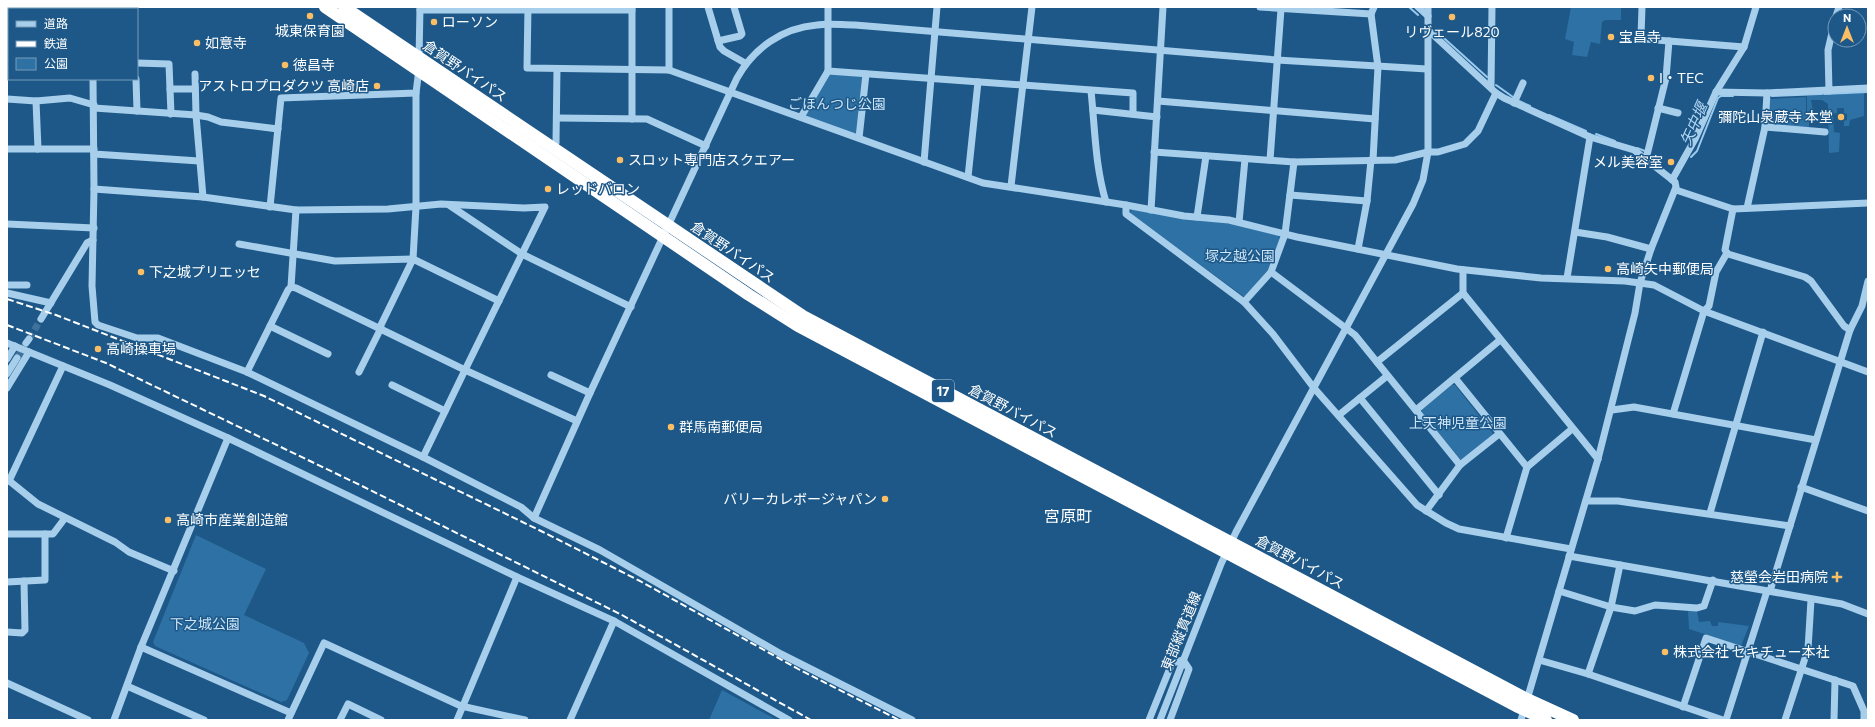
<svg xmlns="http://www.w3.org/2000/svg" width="1875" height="727" viewBox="0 0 1875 727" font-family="Commissioner,'Noto Sans JP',sans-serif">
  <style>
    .green { fill: #2e71a4 }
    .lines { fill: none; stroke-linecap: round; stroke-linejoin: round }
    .stream { stroke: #9acaed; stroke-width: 2 }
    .minor-tunnel { stroke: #3f719a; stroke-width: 7; stroke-dasharray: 7 3.5; stroke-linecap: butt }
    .minor { stroke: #a7ceeb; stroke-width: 7 }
    .highway { stroke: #fff; stroke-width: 12 }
    .rail { stroke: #fff; stroke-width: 2; stroke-dasharray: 7 3; stroke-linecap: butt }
    .poi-dot { fill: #fbbe65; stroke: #1d5888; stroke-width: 1.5 }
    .labels { text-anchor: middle; stroke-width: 3; stroke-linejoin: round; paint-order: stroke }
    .shield { fill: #1d5888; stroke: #bbcddb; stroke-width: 1 }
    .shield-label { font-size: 13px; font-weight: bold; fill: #fff }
    .poi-label { font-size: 14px; fill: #fff; stroke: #1d5888; text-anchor: start }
    .street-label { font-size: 14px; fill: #fff; stroke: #1d5888 }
    .park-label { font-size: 14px; fill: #cce5f8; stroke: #1d5888 }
    .water-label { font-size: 15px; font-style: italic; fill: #b2d7f3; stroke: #1d5888 }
    .quarter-label { font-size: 16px; fill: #fff; stroke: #1d5888 }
  </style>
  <rect width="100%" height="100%" fill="#1d5888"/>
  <g class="green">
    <polygon points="1571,7 1621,7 1621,20 1605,20 1602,22 1600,44 1591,42 1587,57 1572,55 1574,42 1565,39"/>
    <polygon points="828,71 866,74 859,139 801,117"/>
    <polygon points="1864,93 1864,116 1850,120 1849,126 1844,126 1844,121 1847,120 1847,114 1844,113 1844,108 1837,108 1837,113 1833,114 1834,132 1840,133 1839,152 1829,153 1828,104 1822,100 1811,100 1813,110 1807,112 1807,96"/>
    <polygon points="1806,97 1806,112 1809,113 1809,129 1767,124 1770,99"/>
    <polygon points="1132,209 1233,224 1277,235 1280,238 1268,270 1245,296 1243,296 1130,213"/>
    <polygon points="1452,385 1455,385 1492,432 1493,435 1463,460 1460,459 1421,412 1422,409"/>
    <polygon points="196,535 266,569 244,615 304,643 309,653 287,700 281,702 155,646 153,642"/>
    <polygon points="1688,611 1697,611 1699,622 1710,621 1712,626 1718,626 1718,622 1749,626 1741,646 1689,629"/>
    <polygon points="722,690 777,720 709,720"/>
  </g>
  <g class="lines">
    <g class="stream">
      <polyline points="1409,7 1418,15"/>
      <polyline points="1435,30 1487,77"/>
      <polyline points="1496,85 1513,97"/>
      <polyline points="1824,94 1868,92"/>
      <polyline points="1772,96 1822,94"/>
      <polyline points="1519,101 1530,106"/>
      <polyline points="1549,115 1586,131"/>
      <polyline points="1596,134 1615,141"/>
      <polyline points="1637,148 1645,151"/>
      <polyline points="1691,157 1697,151 1718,98 1721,96 1733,96"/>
    </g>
    <g class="minor-tunnel">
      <polyline points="29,339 41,319"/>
      <polyline points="17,358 26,343"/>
    </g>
    <g class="minor">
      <polyline points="92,7 92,9"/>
      <polyline points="528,7 527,68 669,70 983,183 1126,205 1184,216 1229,220 1297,237 1457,269 1541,278 1625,281 1654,285 1704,311 1868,372"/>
      <polyline points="632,7 632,119"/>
      <polyline points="669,7 669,70"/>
      <polyline points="708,7 720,47 724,51 745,63"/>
      <polyline points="1260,7 1371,14 1374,7"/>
      <polyline points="1418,7 1428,16"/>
      <polyline points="1642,7 1641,36 1644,39 1744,47"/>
      <polyline points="420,10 632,10"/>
      <polyline points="1371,14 1378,67 1373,160"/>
      <polyline points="1836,16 1839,7"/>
      <polyline points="1428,30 1496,93 1504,98 1590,137 1634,150 1675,182 1676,187 1651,249 1640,283 1635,313 1598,459 1521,720"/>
      <polyline points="718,41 740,36 742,34 734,7"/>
      <polyline points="419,59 420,7"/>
      <polyline points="137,63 169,64 171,114"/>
      <polyline points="828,71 828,7"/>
      <polyline points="195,74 196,115 203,197"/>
      <polyline points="93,79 94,189 92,286 95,322 98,325 137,338 158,338 247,372 423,457 521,507 534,518 600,550 781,654 912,720"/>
      <polyline points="136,79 137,111"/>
      <polyline points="1491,87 1492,7"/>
      <polyline points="170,89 195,89"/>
      <path d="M1091,91C1095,128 1095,166 1106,202"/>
      <polyline points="1829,91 1828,50 1835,20"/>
      <polyline points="1716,92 1767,93 1868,88"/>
      <polyline points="7,99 36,101 70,98 94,105"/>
      <polyline points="36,101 38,149"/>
      <polyline points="1158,101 1375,119"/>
      <polyline points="1514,103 1523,83"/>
      <polyline points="94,108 196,115 208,117 221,122 278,129"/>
      <polyline points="1658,108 1678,113"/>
      <polyline points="1093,110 1157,117"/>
      <polyline points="801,117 828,71 1133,93 1133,114"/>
      <polyline points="557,118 647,119 706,146"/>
      <polyline points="1765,127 1825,132"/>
      <polyline points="859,138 866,74"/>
      <polyline points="7,149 94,149"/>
      <polyline points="553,149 556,143 557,69"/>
      <polyline points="1154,152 1294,162 1395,160 1428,152 1438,152 1465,144 1478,131 1496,93"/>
      <polyline points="94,154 199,161"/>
      <polyline points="1646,159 1666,78 1669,41"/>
      <polyline points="1270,160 1281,9"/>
      <polyline points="924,162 937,7"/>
      <polyline points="968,177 978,82"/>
      <polyline points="1672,180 1695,139 1716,92 1744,47 1756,7"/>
      <polyline points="1011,186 1032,7"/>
      <polyline points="94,189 203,197 296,210 388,209 441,204 524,208 545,207 465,370 577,421"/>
      <polyline points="1676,190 1733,209 1868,203"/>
      <polyline points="1290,195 1367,201"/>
      <polyline points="449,205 522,254 631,307"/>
      <polyline points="1126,205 1126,214 1244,302 1273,334 1314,388 1417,505 1446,523 1459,529 1571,549"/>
      <polyline points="270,207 281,98 416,93 419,69"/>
      <polyline points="1747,208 1765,127 1767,93"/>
      <polyline points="1733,209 1725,250 1728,254 1805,277 1811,281 1844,326 1850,330"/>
      <polyline points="1151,210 1163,7"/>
      <polyline points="1197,217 1206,156"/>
      <polyline points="1239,222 1245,159"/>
      <polyline points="7,224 94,228"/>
      <polyline points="1575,232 1607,237 1651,249"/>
      <polyline points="239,244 335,261 413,259 499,301"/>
      <polyline points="1358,249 1367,201 1371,160"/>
      <polyline points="1463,270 1463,293 1598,459"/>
      <polyline points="1271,272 1355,335 1460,465"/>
      <polyline points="1567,278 1590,137"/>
      <polyline points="7,285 27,285"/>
      <polyline points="291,287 296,288 465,370 423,457"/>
      <polyline points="7,293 51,303"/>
      <polyline points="1244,302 1271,272 1285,234 1294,162"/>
      <polyline points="41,319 87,243 93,240"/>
      <polyline points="270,326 328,354"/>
      <polyline points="380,327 413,259 416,207 416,93"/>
      <polyline points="7,343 110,385 228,438 517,577 614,621 789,720"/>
      <polyline points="26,343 29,339"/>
      <polyline points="7,359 15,346"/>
      <polyline points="1377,362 1463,293"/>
      <polyline points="247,372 288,290 291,287 296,210"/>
      <polyline points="359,372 381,328"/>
      <polyline points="7,374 17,358"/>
      <polyline points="551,375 590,393"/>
      <polyline points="1455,378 1527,467"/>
      <polyline points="392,385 445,411"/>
      <polyline points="7,388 29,352"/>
      <polyline points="1360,398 1439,495"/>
      <polyline points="1416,410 1500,340"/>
      <polyline points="1612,410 1634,407 1816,440"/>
      <polyline points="1673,414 1704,311 1709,306 1716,272 1727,253"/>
      <polyline points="1339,415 1387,376"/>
      <polyline points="7,479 38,504 115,542 129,552 174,571"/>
      <polyline points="9,481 63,366"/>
      <polyline points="1801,487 1868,511"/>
      <polyline points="1586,501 1618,501 1790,526"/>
      <polyline points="1426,511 1460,465 1499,434"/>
      <polyline points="1710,513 1763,332"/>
      <path d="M534,518L590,393L737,78C754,48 782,28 817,25C829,23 842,25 855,25L1277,60L1427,69"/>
      <polyline points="7,534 53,534 65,518"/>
      <polyline points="1506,538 1527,467 1572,429"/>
      <polyline points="1569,556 1842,604 1868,614"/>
      <polyline points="7,582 45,580 45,534"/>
      <polyline points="1559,591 1611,607 1635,611 1655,605 1697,608 1704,606 1713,580"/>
      <polyline points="1770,591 1850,330 1862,306 1868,281"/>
      <polyline points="7,632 22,633 25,630 24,581"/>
      <polyline points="141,647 291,713"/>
      <polyline points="1539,660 1588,674 1723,720"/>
      <polyline points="1588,674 1611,607 1620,565"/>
      <polyline points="7,683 88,720"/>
      <polyline points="127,686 204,720"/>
      <polyline points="1683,707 1706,638 1853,686 1864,711 1864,720"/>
      <polyline points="114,720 141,647 228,438"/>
      <polyline points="288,720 324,643 461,706 525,720"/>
      <polyline points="340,720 348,704 381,720"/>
      <polyline points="457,720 517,577"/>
      <polyline points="570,720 614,621"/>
      <polyline points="1149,720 1172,663 1183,660 1189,669 1170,720"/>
      <polyline points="1160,720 1221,564 1236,532 1413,204 1423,180 1428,152 1428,7"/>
      <polyline points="1726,720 1767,591"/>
      <polyline points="1785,720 1808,649 1811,600"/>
      <polyline points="1834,720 1835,680"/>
    </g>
    <g class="highway">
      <polyline points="325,7 749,295 798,326 1516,706 1546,720"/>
      <polyline points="344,7 803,316 1527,699 1573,720"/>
    </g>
    <g class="rail">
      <polyline points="7,299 56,315 264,396 543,532 640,581 800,670 899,720"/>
      <polyline points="7,325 106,363 362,486 622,615 811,720"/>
    </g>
  </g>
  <g class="poi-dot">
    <circle cx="310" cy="16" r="4"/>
    <circle cx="1452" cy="17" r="4"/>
    <circle cx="434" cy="22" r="4"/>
    <circle cx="1611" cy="37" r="4"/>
    <circle cx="197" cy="43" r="4"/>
    <circle cx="285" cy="65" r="4"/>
    <circle cx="1651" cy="78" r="4"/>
    <circle cx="377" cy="86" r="4"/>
    <circle cx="1841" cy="117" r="4"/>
    <circle cx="620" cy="160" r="4"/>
    <circle cx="1671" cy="162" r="4"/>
    <circle cx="548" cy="189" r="4"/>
    <circle cx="1608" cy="269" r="4"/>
    <circle cx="141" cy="272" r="4"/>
    <circle cx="98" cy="349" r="4"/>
    <circle cx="671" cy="427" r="4"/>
    <circle cx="885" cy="499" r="4"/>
    <circle cx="168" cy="520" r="4"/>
    <path d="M1835 571h4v4h4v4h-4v4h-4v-4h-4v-4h4z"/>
    <circle cx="1665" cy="652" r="4"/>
  </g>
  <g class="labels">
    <rect class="shield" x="932" y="380" width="22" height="22" rx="3"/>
    <g class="shield-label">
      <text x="943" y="396">17</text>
    </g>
    <g class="poi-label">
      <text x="442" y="27">ローソン</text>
      <text x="310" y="36" text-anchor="middle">城東保育園</text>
      <text x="1452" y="37" text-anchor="middle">リヴェール820</text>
      <text x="1619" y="42">宝昌寺</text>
      <text x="205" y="48">如意寺</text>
      <text x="293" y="70">徳昌寺</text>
      <text x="1659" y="83">I・TEC</text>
      <text x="369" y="91" text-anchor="end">アストロプロダクツ 高崎店</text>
      <text x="1833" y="122" text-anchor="end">彌陀山泉蔵寺 本堂</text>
      <text x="628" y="165">スロット専門店スクエアー</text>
      <text x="1663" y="167" text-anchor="end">メル美容室</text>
      <text x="556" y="194">レッドバロン</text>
      <text x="1616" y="274">高崎矢中郵便局</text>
      <text x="149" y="277">下之城プリエッセ</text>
      <text x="106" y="354">高崎操車場</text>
      <text x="679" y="432">群馬南郵便局</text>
      <text x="877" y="504" text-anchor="end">バリーカレボージャパン</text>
      <text x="176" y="525">高崎市産業創造館</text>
      <text x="1828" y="582" text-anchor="end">慈瑩会岩田病院</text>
      <text x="1673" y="657">株式会社 セキチュー本社</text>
    </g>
    <g class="street-label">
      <text transform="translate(465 71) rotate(34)" y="5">倉賀野バイパス</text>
      <text transform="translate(733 252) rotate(34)" y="5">倉賀野バイパス</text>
      <text transform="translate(1013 411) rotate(28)" y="5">倉賀野バイパス</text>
      <text transform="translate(1300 562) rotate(28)" y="5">倉賀野バイパス</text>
      <text transform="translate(1181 631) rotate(-68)" y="5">東部縦貫道線</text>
    </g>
    <g class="park-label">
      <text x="837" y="109">ごほんつじ公園</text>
      <text x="1240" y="261">塚之越公園</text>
      <text x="1458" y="428">上天神児童公園</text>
      <text x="205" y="629">下之城公園</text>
    </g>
    <g class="water-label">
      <text transform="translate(1694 124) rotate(-66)" y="5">矢中堰</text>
    </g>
    <g class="quarter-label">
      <text x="1068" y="522">宮原町</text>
    </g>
  </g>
  <rect width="1875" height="727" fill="none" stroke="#ffffff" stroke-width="16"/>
  <rect x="8" y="8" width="130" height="72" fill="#1d5888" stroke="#779bb8"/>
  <rect x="16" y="21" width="20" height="6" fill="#a7ceeb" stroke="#779bb8"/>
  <text x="44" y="28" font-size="12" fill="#ffffff">道路</text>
  <rect x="16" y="41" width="20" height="6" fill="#ffffff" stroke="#779bb8"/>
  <text x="44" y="48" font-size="12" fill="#ffffff">鉄道</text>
  <rect x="16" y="58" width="20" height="12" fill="#2e71a4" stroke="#779bb8"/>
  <text x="44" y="68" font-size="12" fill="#ffffff">公園</text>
  <g transform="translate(1847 28)"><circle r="19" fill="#1d5888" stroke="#779bb8"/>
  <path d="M0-3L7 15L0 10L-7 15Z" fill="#fbbe65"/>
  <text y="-6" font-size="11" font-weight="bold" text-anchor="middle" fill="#ffffff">N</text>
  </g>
</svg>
